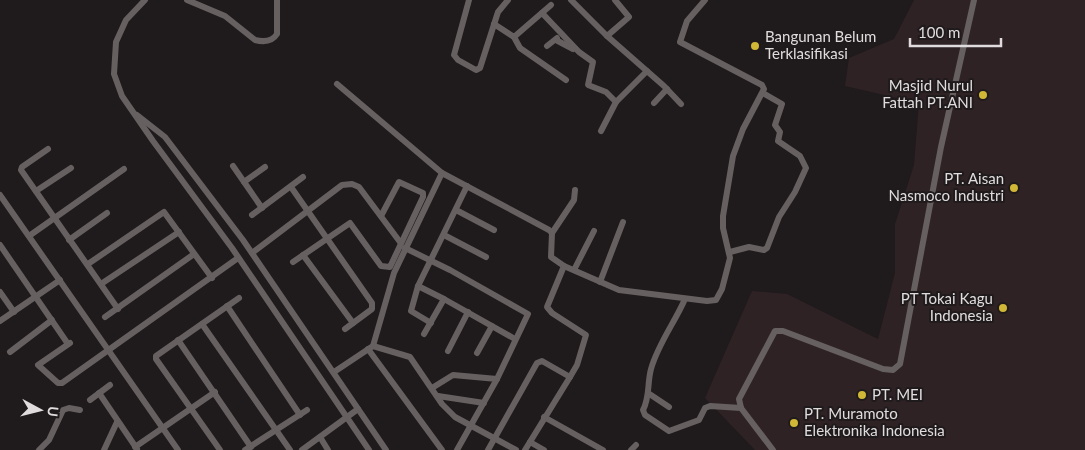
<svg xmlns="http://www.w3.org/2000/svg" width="1085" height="450" viewBox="0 0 1085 450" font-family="Lato,sans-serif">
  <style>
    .built { fill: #2e2225 }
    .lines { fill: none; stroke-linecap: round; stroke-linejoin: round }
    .street { stroke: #666061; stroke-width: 6 }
    .poi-dot { fill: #d1b736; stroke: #1f1a1b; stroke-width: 2 }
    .labels { text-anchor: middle; stroke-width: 4; stroke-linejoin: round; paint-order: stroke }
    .poi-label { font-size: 15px; fill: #e0dcdd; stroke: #1f1a1b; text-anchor: start }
  </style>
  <rect width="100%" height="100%" fill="#1f1a1b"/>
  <polygon class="built" points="914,0 1085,0 1085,450 755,450 705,398 752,291 787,294 878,339 895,273 895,224 914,165 919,103 845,86 849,58 894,39"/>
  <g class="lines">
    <g class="street">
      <polyline points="145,0 126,20 116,42 114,74 122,96 153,141 232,248 369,450"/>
      <path d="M187,0L225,16L255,40C263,42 272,42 277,34V0"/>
      <polyline points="469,0 454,55 458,60 476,70 480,68 498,12 508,0"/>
      <polyline points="571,0 607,36 629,17 615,0"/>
      <polyline points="542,13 579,52 593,62 588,85 606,92 616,102"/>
      <polyline points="494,24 514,37 551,5"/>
      <polyline points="607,36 664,86 681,104"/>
      <polyline points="514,37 520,48 566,80"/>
      <polyline points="556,40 573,49"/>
      <polyline points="547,46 557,38"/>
      <polyline points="337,84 442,173"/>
      <polyline points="654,103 667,89"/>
      <polyline points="137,115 165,137 243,240 386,450"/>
      <polyline points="601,131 616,102 647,71"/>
      <polyline points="48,149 22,167 21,170 118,309"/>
      <polyline points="233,166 262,208"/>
      <polyline points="244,182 265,167"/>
      <polyline points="291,187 372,303 372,309 345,329"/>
      <polyline points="36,191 71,168"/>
      <polyline points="0,195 178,450"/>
      <polyline points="456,210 494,230"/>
      <polyline points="252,215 303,177"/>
      <polyline points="552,233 574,200 575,190"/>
      <polyline points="444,235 486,257"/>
      <polyline points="29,236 124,169"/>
      <polyline points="69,240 107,213"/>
      <polyline points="0,245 68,344"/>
      <polyline points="405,248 450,270 528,314 497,379 457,450"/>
      <polyline points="730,252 749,247 764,250 767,248 779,217 795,192 806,168 800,156 778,141 780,132 775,125 782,104 763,93"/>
      <polyline points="252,253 342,185 352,184 359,187 400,242"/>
      <polyline points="303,255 353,323"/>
      <polyline points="293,262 350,223 381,266 390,267 423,197 423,193 399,182 381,216"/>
      <polyline points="88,264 164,212 212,278"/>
      <polyline points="564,266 547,307 552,313 586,335 577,365 570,377"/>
      <polyline points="574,270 594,231"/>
      <polyline points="600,282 623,222"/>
      <polyline points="101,284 179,232"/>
      <polyline points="418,286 444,299 515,339"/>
      <polyline points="0,292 14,312"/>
      <path d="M685,299C675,322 658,344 651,369C647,384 650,397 643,410L645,415L669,431L699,420L705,408L710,406L741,408"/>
      <polyline points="227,306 300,415"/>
      <polyline points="105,317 194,254"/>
      <polyline points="0,321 60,280"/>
      <polyline points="431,323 411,311 418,286 467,186"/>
      <polyline points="202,324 290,450"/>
      <polyline points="424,334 444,299"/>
      <polyline points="178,340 251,447"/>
      <polyline points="70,343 38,365 58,383 62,383 238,258"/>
      <polyline points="373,346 394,273 442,173 549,230 552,233 551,257 564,266 619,290 707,301 716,300 722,289 730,258 723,228 723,216 733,156 743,129 764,89 762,85 680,42 687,21 705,0"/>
      <polyline points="368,349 442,450"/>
      <polyline points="448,351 468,312"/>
      <polyline points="10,352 52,320"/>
      <polyline points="477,353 492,326"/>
      <polyline points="334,372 373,346 410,357 442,404 455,417 516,450"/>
      <polyline points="432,388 453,375 497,379"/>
      <polyline points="99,393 137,449"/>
      <polyline points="648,393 669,407"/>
      <polyline points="438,396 484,403"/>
      <polyline points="90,400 110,385"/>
      <polyline points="544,417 603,450"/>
      <polyline points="320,437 328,450"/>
      <polyline points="530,442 544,450"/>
      <polyline points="135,447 215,392"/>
      <polyline points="39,450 49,440 63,410 69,408 80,410"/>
      <polyline points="104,450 117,422"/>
      <polyline points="220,450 156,359 156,356 239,298"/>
      <polyline points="245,450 307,410"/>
      <polyline points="302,450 358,409"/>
      <polyline points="488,450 537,363 542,361 570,377 525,450"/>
      <polyline points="631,450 636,445"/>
      <polyline points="773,450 741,408 739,399 775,331 783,331 883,369 893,370 900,364 941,147 974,0"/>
    </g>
  </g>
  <g class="poi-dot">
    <circle cx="755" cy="46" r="5"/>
    <circle cx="983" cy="95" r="5"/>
    <circle cx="1014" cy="188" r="5"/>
    <circle cx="1003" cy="308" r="5"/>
    <circle cx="862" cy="395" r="5"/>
    <circle cx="794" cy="423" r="5"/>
  </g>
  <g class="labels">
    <g class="poi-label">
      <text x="765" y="42">Bangunan Belum<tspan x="765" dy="17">Terklasifikasi</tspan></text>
      <text x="973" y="91" text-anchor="end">Masjid Nurul<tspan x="973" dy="17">Fattah PT.ANI</tspan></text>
      <text x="1004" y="184" text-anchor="end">PT. Aisan<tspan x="1004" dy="17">Nasmoco Industri</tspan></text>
      <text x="993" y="304" text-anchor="end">PT Tokai Kagu<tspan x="993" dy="17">Indonesia</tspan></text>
      <text x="872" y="400">PT. MEI</text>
      <text x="804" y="419">PT. Muramoto<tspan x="804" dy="17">Elektronika Indonesia</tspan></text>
    </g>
  </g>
  <g transform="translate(40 410) rotate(97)" stroke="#1f1a1b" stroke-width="4" paint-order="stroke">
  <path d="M0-4L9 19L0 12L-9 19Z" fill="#e0dcdd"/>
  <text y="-8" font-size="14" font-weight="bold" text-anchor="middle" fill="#e0dcdd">U</text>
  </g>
  <path d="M910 38v8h91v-8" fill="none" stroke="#e0dcdd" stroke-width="2.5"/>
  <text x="918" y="38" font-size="15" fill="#e0dcdd" stroke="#1f1a1b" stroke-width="4" paint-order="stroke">100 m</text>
</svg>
